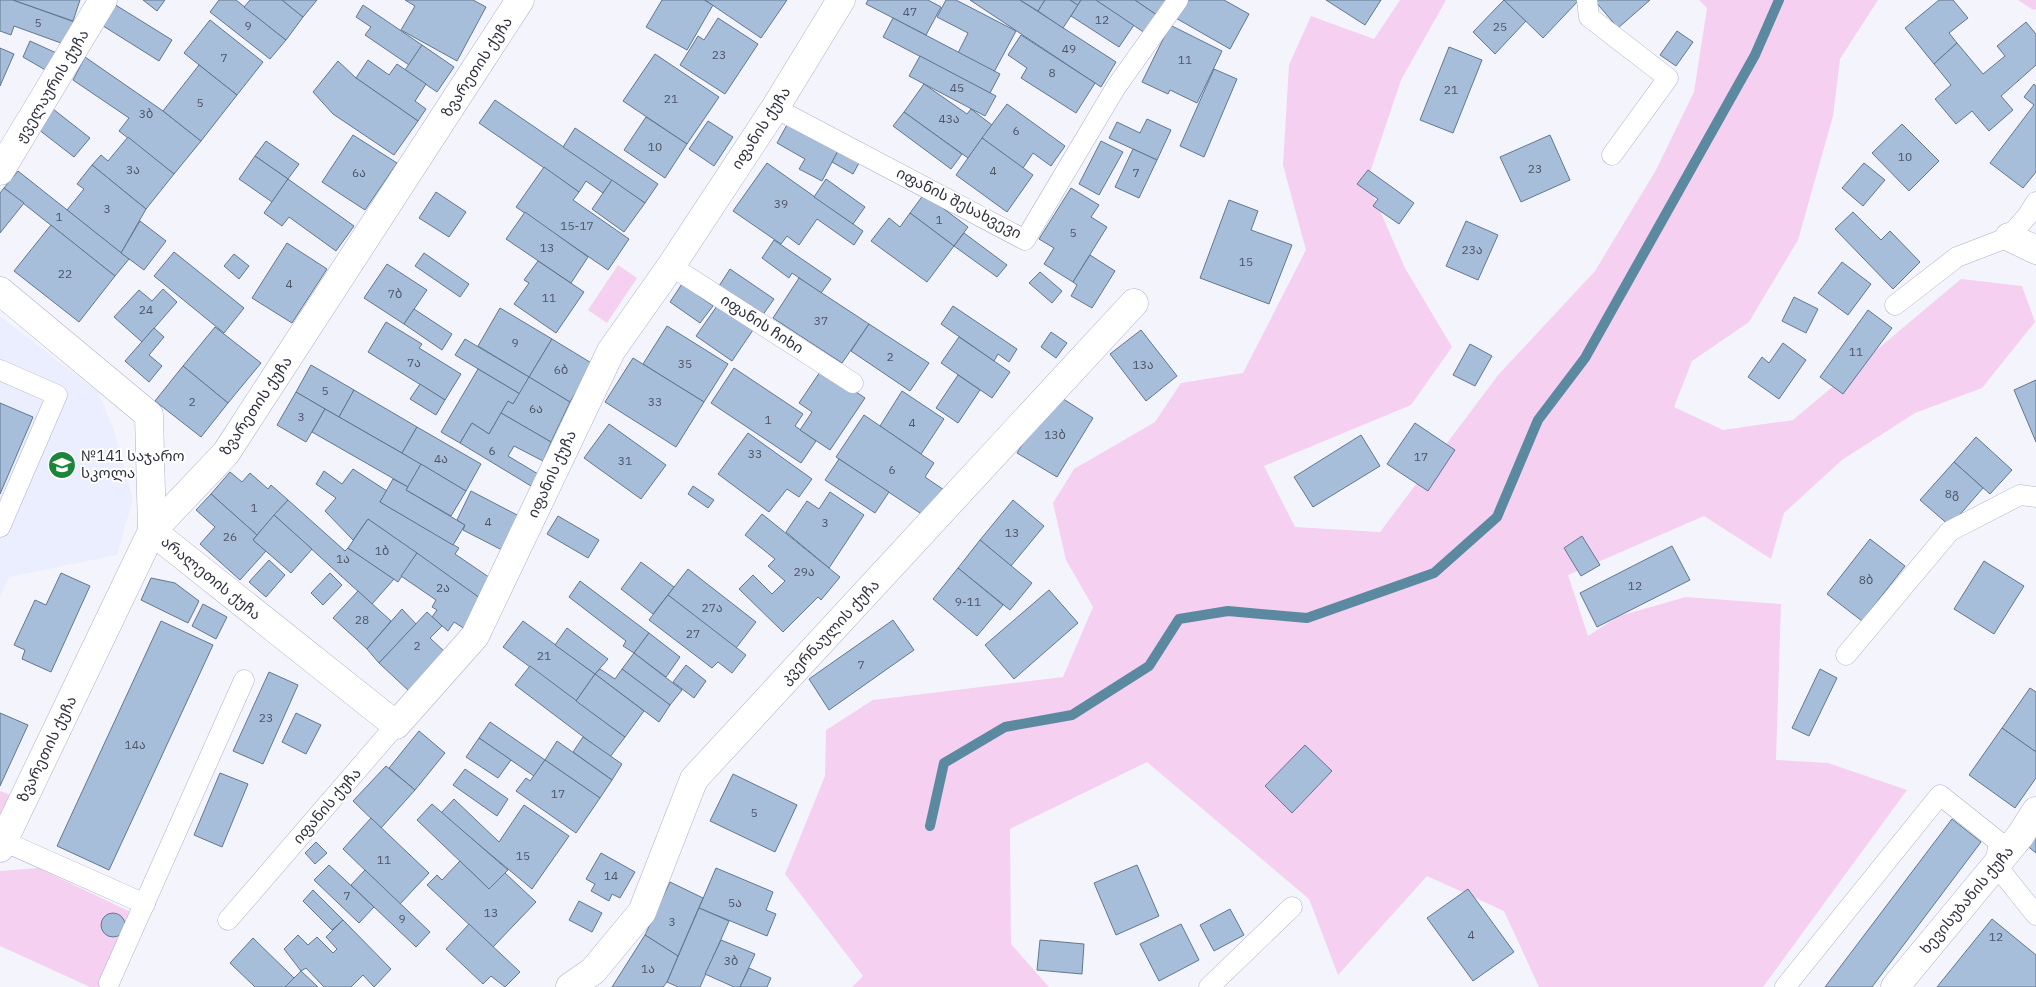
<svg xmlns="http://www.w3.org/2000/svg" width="2036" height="987" viewBox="0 0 2036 987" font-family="'IBM Plex Sans','Noto Sans Georgian',sans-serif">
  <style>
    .built { fill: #ebeefe }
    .green { fill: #f5d0f0 }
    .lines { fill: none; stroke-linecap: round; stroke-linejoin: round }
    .stream { stroke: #5b8aa0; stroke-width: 10 }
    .building { fill: #a7beda; stroke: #617790 }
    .service-casing { stroke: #abb0d0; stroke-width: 21 }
    .minor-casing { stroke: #abb0d0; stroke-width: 29 }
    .service { stroke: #fff; stroke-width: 20 }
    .minor { stroke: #fff; stroke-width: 28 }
    .labels { text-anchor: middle; stroke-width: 4; stroke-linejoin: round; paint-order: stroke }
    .number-label { font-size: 12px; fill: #4e5566 }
    .street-label { font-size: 15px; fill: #30323f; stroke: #fff }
    .poi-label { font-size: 15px; fill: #30323f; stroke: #fff; text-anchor: start }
  </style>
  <rect width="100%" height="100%" fill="#f4f5fc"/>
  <polygon class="built" points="0,316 98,392 114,430 133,499 117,555 9,577 0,598"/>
  <g class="green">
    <polygon points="1400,0 1446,0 1401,80 1367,181 1405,268 1452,347 1411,405 1264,466 1295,527 1380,532 1499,374 1595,271 1656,170 1694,92 1707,8 1699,0 1878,0 1840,59 1833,116 1798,240 1749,322 1692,361 1674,407 1723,430 1793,420 1961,279 2022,286 2035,322 1982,388 1915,413 1842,460 1784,513 1771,559 1704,516 1568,575 1588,636 1619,616 1686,597 1781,604 1776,760 1828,763 1907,790 1763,987 1539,987 1504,911 1427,876 1338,975 1309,899 1147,762 1010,829 1011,944 1049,987 852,987 863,976 785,874 825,776 826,730 873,700 1063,677 1093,607 1066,560 1053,503 1074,469 1155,422 1181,383 1243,373 1306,250 1283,165 1289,65 1311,16 1374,39"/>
    <polygon points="2018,0 2036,0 2036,9 2033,10"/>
    <polygon points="618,265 637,278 607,323 588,310"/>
    <polygon points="0,791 10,795 0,816"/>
    <polygon points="38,868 133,913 99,987 90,987 0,946 0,871"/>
  </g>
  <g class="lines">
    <polyline class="stream" points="930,826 944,763 1005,727 1072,715 1149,666 1179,619 1228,611 1307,618 1434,573 1497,517 1538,420 1585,358 1755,55 1779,0"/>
  </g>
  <g class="building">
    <polygon points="0,0 13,0 80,24 72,47 14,26 11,35 0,31"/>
    <polygon points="13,0 80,0 73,21"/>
    <polygon points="143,0 165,0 157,11"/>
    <polygon points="219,0 236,0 286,40 270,59 210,12"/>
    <polygon points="250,0 282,0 303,17 286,40 244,7"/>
    <polygon points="282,0 317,0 303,17"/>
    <polygon points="405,0 473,0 486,7 457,61 401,30 415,6"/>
    <polygon points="662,0 704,0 713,5 687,50 646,27"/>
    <polygon points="705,0 787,0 761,38"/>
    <polygon points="868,0 928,0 941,7 926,35 866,4"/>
    <polygon points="946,0 956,0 1016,31 994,72 958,53 968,33 937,17"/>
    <polygon points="970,0 1020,0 1116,62 1101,87"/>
    <polygon points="1020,0 1045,0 1038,11"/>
    <polygon points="1045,0 1070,0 1078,5 1063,28 1038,11"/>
    <polygon points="1070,0 1081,0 1078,5"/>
    <polygon points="1081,0 1096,0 1134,25 1119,47 1071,16"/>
    <polygon points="1096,0 1135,0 1157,15 1145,33"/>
    <polygon points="1135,0 1167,0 1157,15"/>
    <polygon points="1183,0 1224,0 1249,14 1230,49 1174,17"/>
    <polygon points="1326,0 1381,0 1365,25"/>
    <polygon points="1504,0 1526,21 1495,54 1473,32"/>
    <polygon points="1504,0 1579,0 1543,38"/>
    <polygon points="1594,0 1650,0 1618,28"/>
    <polygon points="1939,0 1953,0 1968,18 1949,33 1957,43 1934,64 1905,28"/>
    <polygon points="114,4 172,40 159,61 100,24"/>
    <polygon points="363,5 422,45 409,65 365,35 371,27 356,17"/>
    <polygon points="718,18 758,44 725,94 680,65 698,36 704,40"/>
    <polygon points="893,18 1000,74 990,93 883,37"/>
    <polygon points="210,20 263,62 237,95 184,53"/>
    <polygon points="2026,22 2036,34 2036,65 2001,96 2013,110 1989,131 1972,111 1956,124 1935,99 1951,85 1934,64 1957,43 1983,74 2005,56 1997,46"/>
    <polygon points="1170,25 1222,51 1197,103 1170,90 1168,94 1142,82"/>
    <polygon points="1677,31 1693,42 1676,66 1660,55"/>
    <polygon points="1021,35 1095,83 1076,113 1021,78 1027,68 1008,55"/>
    <polygon points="30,41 63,56 54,75 23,57"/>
    <polygon points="422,45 454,67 437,92 405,70"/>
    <polygon points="1449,47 1482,60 1453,133 1420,120"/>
    <polygon points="0,48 14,54 0,86"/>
    <polygon points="655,54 719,97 687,144 623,101"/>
    <polygon points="920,56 996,96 985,116 909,76"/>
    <polygon points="85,57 163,111 201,141 174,174 119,131 129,118 73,80"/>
    <polygon points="368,60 389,75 397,64 426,84 415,101 426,109 418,121 356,78"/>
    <polygon points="338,61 356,78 418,121 394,155 333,114 313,92"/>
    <polygon points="199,65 237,95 201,141 163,111"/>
    <polygon points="1214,69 1237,79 1204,157 1180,146"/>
    <polygon points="924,84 967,114 971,109 992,125 968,158 904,112"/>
    <polygon points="2034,84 2036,86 2036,172 2023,188 1990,163 2034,105 2024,97"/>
    <polygon points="495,100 612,180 603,193 586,181 579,192 479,123"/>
    <polygon points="1007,104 1065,146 1051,166 1033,153 1023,168 982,138"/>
    <polygon points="53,109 90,138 74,157 38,129"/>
    <polygon points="904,112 962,154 951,169 893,126"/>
    <polygon points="646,117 687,144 665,178 624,150"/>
    <polygon points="1147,119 1171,130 1157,160 1109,138 1117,122 1140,133"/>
    <polygon points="708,121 733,137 714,166 689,149"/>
    <polygon points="788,123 838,151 822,181 799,169 805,159 777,143"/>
    <polygon points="1902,124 1939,161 1909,191 1872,153"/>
    <polygon points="575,128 658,184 645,203 563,147"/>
    <polygon points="353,135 397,163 365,210 322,182"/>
    <polygon points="1550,135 1570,180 1521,202 1500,157"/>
    <polygon points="128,137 174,174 146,209 92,165 101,155 108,161"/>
    <polygon points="982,138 1033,175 1007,212 956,175"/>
    <polygon points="266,141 299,164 288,179 255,156"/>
    <polygon points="1101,141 1123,152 1099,195 1079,184"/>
    <polygon points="1133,149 1157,160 1139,198 1115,187"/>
    <polygon points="838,151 859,163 853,174 832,162"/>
    <polygon points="255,156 288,179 272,202 239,179"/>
    <polygon points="767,163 863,231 854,245 817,219 799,245 787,236 781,244 733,211"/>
    <polygon points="1864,163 1885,180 1863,206 1842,188"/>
    <polygon points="92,165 146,209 121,253 67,210 84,189 77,184"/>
    <polygon points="544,167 579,192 573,200 629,239 608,270 516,207"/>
    <polygon points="1368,170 1414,203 1399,224 1373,206 1378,199 1357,184"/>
    <polygon points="18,171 129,259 115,276 4,188"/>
    <polygon points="288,179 354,226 336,251 289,217 282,226 264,213"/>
    <polygon points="826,179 865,207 853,224 814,197"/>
    <polygon points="612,180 645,203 624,232 592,209"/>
    <polygon points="4,188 24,203 0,233 0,193"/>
    <polygon points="1071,188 1099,205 1091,217 1107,227 1073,282 1044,264 1054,248 1039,239"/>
    <polygon points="436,192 466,212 449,237 419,218"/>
    <polygon points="924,194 968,227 954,246 910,213"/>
    <polygon points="1229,200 1258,211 1251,230 1292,245 1269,304 1200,278"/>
    <polygon points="525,212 588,257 571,283 506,239"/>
    <polygon points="1853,212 1881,240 1890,231 1920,262 1893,289 1835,229"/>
    <polygon points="910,213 954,246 927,282 871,241 889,218 900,227"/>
    <polygon points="140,221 166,241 144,270 121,253"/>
    <polygon points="1466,221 1498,235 1478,280 1446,266"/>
    <polygon points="51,225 115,276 79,322 14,271"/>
    <polygon points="964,233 1007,265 997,277 954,246"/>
    <polygon points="774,240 831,279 821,293 792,273 789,278 762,258"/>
    <polygon points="287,243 327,269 292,323 252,298"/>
    <polygon points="174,252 244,308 224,333 154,276"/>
    <polygon points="424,253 469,284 460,297 415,266"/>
    <polygon points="234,254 249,266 239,279 224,266"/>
    <polygon points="1090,255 1115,271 1092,308 1071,296 1077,285 1073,282"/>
    <polygon points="538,261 584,292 556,333 514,304 529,283 524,280"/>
    <polygon points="1842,262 1871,284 1848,315 1818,293"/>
    <polygon points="387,264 427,290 404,324 364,298"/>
    <polygon points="730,269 774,299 762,316 719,286"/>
    <polygon points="1040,272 1062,291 1052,303 1029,283"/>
    <polygon points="799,278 869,324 842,363 773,318"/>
    <polygon points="682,284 713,306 700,323 670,302"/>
    <polygon points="163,289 177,302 142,342 114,317 139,290 152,301"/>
    <polygon points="1794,297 1818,309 1806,333 1782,321"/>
    <polygon points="717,306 753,330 732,361 696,336"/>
    <polygon points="953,306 1017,349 1009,362 998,354 994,361 941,324"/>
    <polygon points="500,308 552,339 529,377 478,346"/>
    <polygon points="414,309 452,334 442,350 404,324"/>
    <polygon points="1868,310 1892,328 1843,394 1820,377"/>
    <polygon points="386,322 422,344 419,348 461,374 445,400 368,352"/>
    <polygon points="869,324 929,363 910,391 851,351"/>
    <polygon points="667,326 728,364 704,402 643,364"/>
    <polygon points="215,327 261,363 228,403 183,366"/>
    <polygon points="154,328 164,337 149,355 162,366 149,382 125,361"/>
    <polygon points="1141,330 1177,376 1146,401 1110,354"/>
    <polygon points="1051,332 1067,343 1056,358 1041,347"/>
    <polygon points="959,337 1010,372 992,398 941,363"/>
    <polygon points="465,339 529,377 520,394 455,355"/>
    <polygon points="552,339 593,364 570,402 529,377"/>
    <polygon points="1783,343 1806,360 1779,399 1748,377 1762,357 1769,363"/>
    <polygon points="1470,344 1492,356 1475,386 1453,375"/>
    <polygon points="633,358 704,402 676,447 605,402"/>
    <polygon points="311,365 354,390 339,417 296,392"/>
    <polygon points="183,366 228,403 201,437 155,401"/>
    <polygon points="734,368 803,414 795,426 816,441 801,463 711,403"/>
    <polygon points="478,369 520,394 513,404 508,401 489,434 472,423 460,443 441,432"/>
    <polygon points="822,369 865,398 830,450 800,430 812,412 799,403"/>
    <polygon points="958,375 980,390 958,423 936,408"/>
    <polygon points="529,377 570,402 551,442 501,413 508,401 513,404"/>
    <polygon points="2036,380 2036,442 2014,390"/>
    <polygon points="420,384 445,400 436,415 410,399"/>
    <polygon points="354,390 417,427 402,453 339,417"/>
    <polygon points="902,391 944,419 921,454 880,426"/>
    <polygon points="296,392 325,409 306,442 277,425"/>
    <polygon points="1054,393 1093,418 1057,477 1017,453"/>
    <polygon points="0,403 33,417 0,494"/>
    <polygon points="325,409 421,464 408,487 312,432"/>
    <polygon points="501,413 551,442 543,461 514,446 508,456 538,474 531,486 460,443 472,423 489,434"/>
    <polygon points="864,415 934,463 925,477 944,490 926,517 836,457"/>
    <polygon points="1415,423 1455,450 1428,491 1387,464"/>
    <polygon points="609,424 666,465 641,499 584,458"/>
    <polygon points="417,427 481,464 466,491 402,453"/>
    <polygon points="748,433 812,479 799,497 787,489 769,512 718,474"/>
    <polygon points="1361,435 1380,466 1313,507 1294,477"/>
    <polygon points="1976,437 2012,470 1990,494 1954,462"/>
    <polygon points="839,459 889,492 875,513 825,480"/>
    <polygon points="1954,462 1983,488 1950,526 1920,500"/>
    <polygon points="421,464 466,491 451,516 406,490"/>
    <polygon points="353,469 387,491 380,502 459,548 455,554 496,582 484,601 368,519 353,540 325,511 336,498 316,484 324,471 342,484"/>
    <polygon points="230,472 242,482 250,473 268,489 271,485 288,500 257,535 211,494"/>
    <polygon points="393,479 408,487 406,490 465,525 453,545 380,502"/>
    <polygon points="693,486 714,500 708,508 688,494"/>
    <polygon points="471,491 519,516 502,550 463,530 465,525 457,520"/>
    <polygon points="830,492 864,515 829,568 786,532 807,501 819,509"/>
    <polygon points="211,494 257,535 253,540 266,551 240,580 200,544 215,527 196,510"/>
    <polygon points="288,500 345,551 348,548 394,579 372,604 274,515"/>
    <polygon points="1013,500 1044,526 1011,566 980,540"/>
    <polygon points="762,514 840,577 821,600 818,597 783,632 739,589 753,575 772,594 785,581 768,566 775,559 745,535"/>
    <polygon points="274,515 312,549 291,573 253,540"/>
    <polygon points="558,516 599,540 588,558 547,534"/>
    <polygon points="368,519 417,553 398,582 348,548"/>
    <polygon points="1582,536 1600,565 1581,576 1564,548"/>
    <polygon points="1870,539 1905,566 1862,621 1827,594"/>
    <polygon points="980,540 1032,583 1010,610 958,568"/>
    <polygon points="1672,546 1690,580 1597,627 1580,593"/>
    <polygon points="417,553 484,601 465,629 454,622 448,631 432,617 437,610 432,607 436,600 401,576"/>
    <polygon points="269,560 285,575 266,597 249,582"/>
    <polygon points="1984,561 2024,586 1994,634 1954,609"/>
    <polygon points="641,562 674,587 653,614 621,589"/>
    <polygon points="958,568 1003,605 977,636 933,599"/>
    <polygon points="688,569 756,622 736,648 668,595"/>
    <polygon points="61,573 90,586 51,672 22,659 25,650 14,645 35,600 46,605"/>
    <polygon points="330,573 342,585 323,605 311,593"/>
    <polygon points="151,578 175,583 199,601 188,623 141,600"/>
    <polygon points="580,581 649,633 634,653 623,646 626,641 569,597"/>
    <polygon points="1049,590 1078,623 1014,679 985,645"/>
    <polygon points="358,591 391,621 367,649 333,618"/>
    <polygon points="668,595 746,655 732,673 718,662 712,668 649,620"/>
    <polygon points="203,604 227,617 216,639 192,626"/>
    <polygon points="402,609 416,624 379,663 367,649"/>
    <polygon points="427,612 442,626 430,638 446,653 410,692 379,663"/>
    <polygon points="893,620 914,650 829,710 809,679"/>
    <polygon points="161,621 213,645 109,870 57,846"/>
    <polygon points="523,621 595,674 576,701 503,647"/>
    <polygon points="567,628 608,659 595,674 555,645"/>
    <polygon points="649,633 680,657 666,677 634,653"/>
    <polygon points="634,653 682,690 670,705 622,669"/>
    <polygon points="686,665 706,681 694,698 673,682"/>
    <polygon points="530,666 625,737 610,757 515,685"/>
    <polygon points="600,669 615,679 622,669 670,705 659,722 595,674"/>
    <polygon points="1820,669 1837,678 1809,736 1792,728"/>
    <polygon points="269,672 298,685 263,764 233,751"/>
    <polygon points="595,674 644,711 625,737 576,701"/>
    <polygon points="2030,688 2036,692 2036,752 2002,728"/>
    <polygon points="0,713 28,725 0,786"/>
    <polygon points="296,713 321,725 306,754 282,742"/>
    <polygon points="490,722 545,760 534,776 479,738"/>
    <polygon points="2002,728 2036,752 2036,778 2015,808 1969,775"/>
    <polygon points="419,731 445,753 415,790 389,768"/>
    <polygon points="583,737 622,764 612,780 573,752"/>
    <polygon points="479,738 511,760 498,778 466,757"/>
    <polygon points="557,741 612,780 600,798 545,760"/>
    <polygon points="1305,745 1332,771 1292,813 1265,786"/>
    <polygon points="545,760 600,798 576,833 516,791 526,778 530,781"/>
    <polygon points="386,766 415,790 381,828 353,801"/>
    <polygon points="465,769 508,799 497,816 453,785"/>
    <polygon points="220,773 248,784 222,847 194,835"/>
    <polygon points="733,774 797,805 775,852 710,821"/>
    <polygon points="454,799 499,842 524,805 569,836 532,889 441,813"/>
    <polygon points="432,804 508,870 489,889 417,820"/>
    <polygon points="371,818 429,873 400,904 343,849"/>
    <polygon points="1952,819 1981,842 1872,987 1825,987"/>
    <polygon points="2036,830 2036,853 2025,844"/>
    <polygon points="316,842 327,853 315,864 305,853"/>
    <polygon points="601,853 635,872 620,898 612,894 609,901 591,891 595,884 586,879"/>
    <polygon points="460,861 489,889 505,873 536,902 493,947 427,885 437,875 442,880"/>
    <polygon points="329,865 374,907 359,923 314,880"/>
    <polygon points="1137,865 1159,916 1116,935 1094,883"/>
    <polygon points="716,868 773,892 766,910 776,914 767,936 699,908"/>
    <polygon points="365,870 430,932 416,947 351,885"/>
    <polygon points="670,882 703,898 678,956 645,935"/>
    <polygon points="1468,889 1514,952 1473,981 1427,918"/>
    <polygon points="313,890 343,920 332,930 303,901"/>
    <polygon points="579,901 602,913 592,932 569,920"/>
    <polygon points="699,908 729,921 700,987 678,987 667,982"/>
    <polygon points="1230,909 1244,935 1214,951 1200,925"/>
    <circle cx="113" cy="925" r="12"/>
    <polygon points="1992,919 2036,955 2036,987 1937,987"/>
    <polygon points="343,920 391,969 374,987 363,975 351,987 324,987 306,968 301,971 284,949 298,935 308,945 317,937 333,953 337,949 326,937"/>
    <polygon points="469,924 520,972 505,987 491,976 483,984 446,949"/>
    <polygon points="1181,924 1199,960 1159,981 1140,944"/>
    <polygon points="645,935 678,956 667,982 663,987 612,987"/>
    <polygon points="253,938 294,978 285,987 255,987 230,963"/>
    <polygon points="721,940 755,954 740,987 734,987 705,974"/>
    <polygon points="1040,940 1084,944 1082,974 1037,970"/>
    <polygon points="749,968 771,978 767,987 740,987"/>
    <polygon points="301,971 318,987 285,987"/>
  </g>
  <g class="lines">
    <g class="service-casing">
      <g id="service">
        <polyline points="1587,0 1589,17 1668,78 1612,155"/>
        <polyline points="775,108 1025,240 1116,87 1178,0"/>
        <polyline points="671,266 853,383"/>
        <polyline points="1895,305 1957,257 2009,237 2028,215 2036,202"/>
        <polyline points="0,370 57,395 0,527"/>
        <polyline points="1846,655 1950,531 2020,495 2036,497"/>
        <polyline points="3,841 145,904"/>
        <polyline points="228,920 396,725"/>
        <polyline points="109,983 244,680"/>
        <polyline points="1209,987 1292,907"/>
        <polyline points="1785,987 1940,795 1999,842 1995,864 2036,915"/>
      </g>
    </g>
    <g class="minor-casing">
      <g id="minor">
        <polyline points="0,171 103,0"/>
        <polyline points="2009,237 2036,250"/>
        <polyline points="0,291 149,415 152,531 396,725 475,636 611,351 671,266 775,108 841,0"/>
        <polyline points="0,848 152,531 226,453 520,0"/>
        <polyline points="570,987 593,971 642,912 694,779 1134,303"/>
        <polyline points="1895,987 2020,836 2036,811"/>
      </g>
    </g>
    <use href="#service" class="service"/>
    <use href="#minor" class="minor"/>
  </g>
  <defs>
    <g id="school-disc" transform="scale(1.4375)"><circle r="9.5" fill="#1d853b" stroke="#fff"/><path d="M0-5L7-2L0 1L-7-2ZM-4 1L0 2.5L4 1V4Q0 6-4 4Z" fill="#fff"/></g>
  </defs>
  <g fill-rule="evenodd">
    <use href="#school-disc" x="62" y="465"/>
  </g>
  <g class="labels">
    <g class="number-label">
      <text x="910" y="16">47</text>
      <text x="1102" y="24">12</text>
      <text x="38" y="27">5</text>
      <text x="248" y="30">9</text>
      <text x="1500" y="31">25</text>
      <text x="1069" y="53">49</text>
      <text x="719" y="59">23</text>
      <text x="224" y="62">7</text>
      <text x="1185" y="64">11</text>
      <text x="1052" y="77">8</text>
      <text x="957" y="92">45</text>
      <text x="1451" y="94">21</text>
      <text x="671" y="103">21</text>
      <text x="200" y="107">5</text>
      <text x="146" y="118">3ბ</text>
      <text x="949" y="123">43ა</text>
      <text x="1016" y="135">6</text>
      <text x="655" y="151">10</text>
      <text x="1905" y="161">10</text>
      <text x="1535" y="173">23</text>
      <text x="133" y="174">3ა</text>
      <text x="993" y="175">4</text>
      <text x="359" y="177">6ა</text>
      <text x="1136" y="177">7</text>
      <text x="781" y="208">39</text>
      <text x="107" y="213">3</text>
      <text x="59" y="221">1</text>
      <text x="939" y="224">1</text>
      <text x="577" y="230">15-17</text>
      <text x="1073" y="237">5</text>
      <text x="547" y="252">13</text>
      <text x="1472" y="254">23ა</text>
      <text x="1246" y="266">15</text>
      <text x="65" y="278">22</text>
      <text x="289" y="288">4</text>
      <text x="395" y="298">7ბ</text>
      <text x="549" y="302">11</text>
      <text x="146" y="314">24</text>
      <text x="821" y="325">37</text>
      <text x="515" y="347">9</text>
      <text x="1856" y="356">11</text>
      <text x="890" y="361">2</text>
      <text x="414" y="367">7ა</text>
      <text x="685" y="368">35</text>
      <text x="1143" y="369">13ა</text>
      <text x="561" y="374">6ბ</text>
      <text x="325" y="395">5</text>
      <text x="192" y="406">2</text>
      <text x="655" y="406">33</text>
      <text x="536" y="413">6ა</text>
      <text x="301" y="421">3</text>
      <text x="768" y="424">1</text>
      <text x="912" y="427">4</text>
      <text x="1055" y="439">13ბ</text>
      <text x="492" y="455">6</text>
      <text x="755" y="458">33</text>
      <text x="1421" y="461">17</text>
      <text x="441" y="463">4ა</text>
      <text x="625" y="465">31</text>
      <text x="892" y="474">6</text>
      <text x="1952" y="498">8გ</text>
      <text x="254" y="512">1</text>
      <text x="488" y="526">4</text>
      <text x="825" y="527">3</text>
      <text x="1012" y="537">13</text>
      <text x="230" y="541">26</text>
      <text x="382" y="555">1ბ</text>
      <text x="343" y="563">1ა</text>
      <text x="804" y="576">29ა</text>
      <text x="1866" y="584">8ბ</text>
      <text x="1635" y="590">12</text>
      <text x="443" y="592">2ა</text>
      <text x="968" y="606">9-11</text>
      <text x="712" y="612">27ა</text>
      <text x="362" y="624">28</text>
      <text x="693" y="638">27</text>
      <text x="417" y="650">2</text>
      <text x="544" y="660">21</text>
      <text x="861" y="669">7</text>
      <text x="266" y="722">23</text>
      <text x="135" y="749">14ა</text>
      <text x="558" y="798">17</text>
      <text x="754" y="817">5</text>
      <text x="523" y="860">15</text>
      <text x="384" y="864">11</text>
      <text x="611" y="880">14</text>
      <text x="347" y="900">7</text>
      <text x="735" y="907">5ა</text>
      <text x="491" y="917">13</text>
      <text x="402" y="923">9</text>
      <text x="672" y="926">3</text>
      <text x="1471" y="939">4</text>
      <text x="1996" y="941">12</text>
      <text x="731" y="965">3ბ</text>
      <text x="648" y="973">1ა</text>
    </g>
    <g class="street-label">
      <text transform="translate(477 67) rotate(-57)" y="5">ზვარეთის ქუჩა</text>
      <text transform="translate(52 86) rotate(-59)" y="5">ჟველაურის ქუჩა</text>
      <text transform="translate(761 128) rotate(-57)" y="5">იფანის ქუჩა</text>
      <text transform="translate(959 203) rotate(27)" y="5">იფანის შესახვევი</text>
      <text transform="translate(762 324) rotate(33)" y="5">იფანის ჩიხი</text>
      <text transform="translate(256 406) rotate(-56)" y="5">ზვარეთის ქუჩა</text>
      <text transform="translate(552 474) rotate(-65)" y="5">იფანის ქუჩა</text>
      <text transform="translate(211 578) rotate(39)" y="5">არალეთის ქუჩა</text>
      <text transform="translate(830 632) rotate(-47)" y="5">კვერნაულის ქუჩა</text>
      <text transform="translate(47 749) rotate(-64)" y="5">ზვარეთის ქუჩა</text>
      <text transform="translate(327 806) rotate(-49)" y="5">იფანის ქუჩა</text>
      <text transform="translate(1967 900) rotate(-50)" y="5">ხევისუბანის ქუჩა</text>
    </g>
    <g class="poi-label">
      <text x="81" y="461">№141 საჯარო<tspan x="81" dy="17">სკოლა</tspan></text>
    </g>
  </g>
</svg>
